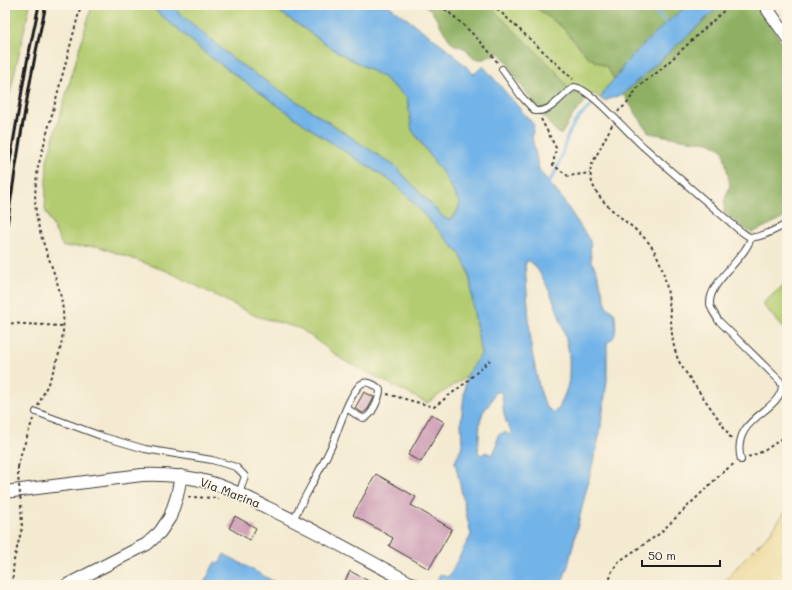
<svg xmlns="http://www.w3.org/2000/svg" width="792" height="590" viewBox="0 0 792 590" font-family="Mali,sans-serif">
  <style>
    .green { fill: #b4cc71; stroke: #687446 }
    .forest { fill: #8fb063; stroke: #566640 }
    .sand { fill: #eeda9e; stroke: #857b5d }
    .water { fill: #73b4e8; stroke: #486882; fill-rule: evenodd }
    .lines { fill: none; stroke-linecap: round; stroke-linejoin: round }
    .stream { stroke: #73b4e8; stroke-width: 3 }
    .building { fill: #cb9ab3 }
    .lane-casing { stroke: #3c3b37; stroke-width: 8 }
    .street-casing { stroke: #3c3b37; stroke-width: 14 }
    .path { stroke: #3c3b37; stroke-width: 2; stroke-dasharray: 3 3; stroke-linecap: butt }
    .lane { stroke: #fff; stroke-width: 6 }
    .street { stroke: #fff; stroke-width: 12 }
    .rail { stroke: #1c1c1c; stroke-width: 3 }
    .path-bridge { stroke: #3c3b37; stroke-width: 2; stroke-dasharray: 3 3; stroke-linecap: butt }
    .labels { text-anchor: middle; stroke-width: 3; stroke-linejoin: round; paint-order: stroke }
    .street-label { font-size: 12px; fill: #1c1c1c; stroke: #fcf5e5 }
  </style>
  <rect width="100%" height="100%" fill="#fcf5e5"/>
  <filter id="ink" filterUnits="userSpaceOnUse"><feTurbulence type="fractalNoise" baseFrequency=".025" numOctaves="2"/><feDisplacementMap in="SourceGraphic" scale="8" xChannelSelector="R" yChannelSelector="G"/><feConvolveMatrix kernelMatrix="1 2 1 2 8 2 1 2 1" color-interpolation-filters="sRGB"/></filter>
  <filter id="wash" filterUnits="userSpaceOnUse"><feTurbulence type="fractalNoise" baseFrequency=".012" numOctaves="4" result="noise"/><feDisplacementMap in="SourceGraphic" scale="16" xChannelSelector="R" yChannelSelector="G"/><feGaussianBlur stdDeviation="0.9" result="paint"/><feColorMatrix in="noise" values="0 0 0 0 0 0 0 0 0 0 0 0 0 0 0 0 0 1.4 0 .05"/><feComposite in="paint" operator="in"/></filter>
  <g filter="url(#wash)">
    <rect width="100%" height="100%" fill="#f4ead1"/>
    <g class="green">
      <polygon points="5,5 30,5 5,115"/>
      <polygon points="92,5 149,5 209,56 315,132 397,185 460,254 468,270 471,285 473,307 481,354 466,377 427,403 343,360 301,329 256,316 167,271 97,246 63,247 45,210 47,160"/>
      <polygon points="170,5 270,5 336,51 383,77 407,98 412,130 442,172 460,203 456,214 448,220 442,216 396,167 237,62"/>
      <polygon points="488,5 532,5 561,26 589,58 607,67 614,79 604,91 603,95 600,98 595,94 584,98 576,93 570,96 566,85 555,70"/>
      <polygon points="787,282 787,332 762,304"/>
    </g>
    <g class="forest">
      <polygon points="424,5 488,5 555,70 566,85 570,95 576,93 584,98 584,103 573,115 561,135 555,130 548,122 515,77 507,62 498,53 484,59 474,59 466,49 453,44 448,38 431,10"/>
      <polygon points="532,5 691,5 687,6 650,39 625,65 614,79 607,67 589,58 561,26"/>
      <polygon points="721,5 762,5 760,8 787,51 787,216 752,233 737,223 724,212 725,199 730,185 723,150 710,142 687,140 649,133 623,94"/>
    </g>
    <polygon class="sand" points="787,509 787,585 722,585 742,561 770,533"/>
    <g class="water">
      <path d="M149,5H170L237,62L396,167L442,216L448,220L456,214L460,203L442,172L412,130L407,98L383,77L336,51L270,5H388L445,47L474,74L483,66L534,125L532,137L539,170L561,197L590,241L591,260L597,272L607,307L615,314C615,326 619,336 607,343V380L600,433L568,566L561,585H442V583L437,581L440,574L447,577L449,576L471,535L455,462L462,446L461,422L466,377L481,354L473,307L471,285L468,270L460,254L397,185L315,132L209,56ZM528,260C546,271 564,327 568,348C570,357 569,368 569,376C569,387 562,399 559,409L553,412L546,407L539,387L531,347L525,265ZM496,391L502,393C503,407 503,419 511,431L510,435L505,432L498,435L496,448L492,455L486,452L481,455L478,452L480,422L483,412L490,403Z"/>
      <path d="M691,5H721L623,94L604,101L600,98L603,95C604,87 613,82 618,76C620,72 622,69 624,65C634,53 678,9 691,5Z"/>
      <polygon points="224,554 280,585 203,585 215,562 219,564"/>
    </g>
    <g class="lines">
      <g class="stream">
        <polyline points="648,5 663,19 668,27"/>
        <path d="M549,182C563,164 561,149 570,131C575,120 583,113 592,105"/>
      </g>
    </g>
    <g id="blocks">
      <g class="building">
        <polygon points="364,392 374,397 368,409 363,413 355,408"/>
        <polygon points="431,414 444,422 421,462 408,455"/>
        <polygon points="376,474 416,497 411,505 452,529 429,569 389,546 393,538 353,515"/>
        <polygon points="235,516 256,528 250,540 229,528"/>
        <polygon points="350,571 376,585 353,585 345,581"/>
      </g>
    </g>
  </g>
  <g filter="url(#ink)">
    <use href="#blocks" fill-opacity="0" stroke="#3c3b37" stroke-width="1"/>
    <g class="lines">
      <g class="lane-casing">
        <g id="lane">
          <path d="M502,69L521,96L535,111C553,112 560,96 574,87C592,89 629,135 645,148C676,176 708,203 739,230C743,232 746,236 750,237C760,239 778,228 787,224"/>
          <polyline points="36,412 104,437 145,449 212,460 236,467 245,476 239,494"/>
          <path d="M741,460C730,417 780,413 782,386L780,381L718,320C715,314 710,309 710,303C709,282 747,257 751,237"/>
          <path d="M293,520C306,494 321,469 333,443C339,427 348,398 359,386C365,379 375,384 380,390C380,396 372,417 364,418C359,418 351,411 347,408"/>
        </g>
      </g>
      <g class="street-casing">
        <g id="street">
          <polyline points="772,5 768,10 787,37"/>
          <path d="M5,492L142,475C164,474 186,476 208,482C228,487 248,498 266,507C317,531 365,559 414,585"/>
          <polyline points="67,585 147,544 160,532 170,517 177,496 181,476"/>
        </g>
      </g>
      <g class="path">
        <path d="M440,5C462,23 481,40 498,63"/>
        <polyline points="493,5 573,79"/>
        <polyline points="618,112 620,109 626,105 638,87 659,71 730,5"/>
        <polyline points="541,119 556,148 553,165 568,176 590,173"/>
        <path d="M612,125L591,166C585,202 634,221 652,247C664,265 668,290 670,311C672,325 671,340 676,353C678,362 684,370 689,377C703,398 719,418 732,440"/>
        <polyline points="5,323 63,326"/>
        <polyline points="387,394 434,407 464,384 490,360"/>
        <path d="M38,406C52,374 66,348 63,312C61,279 40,246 36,212C34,197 36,182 38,167L81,5"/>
        <polyline points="748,457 764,451 787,435"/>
        <polyline points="18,467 20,457 33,419"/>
        <polyline points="188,497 219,498"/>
        <polyline points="12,585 14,560 22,528 21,503"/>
        <polyline points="609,585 611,573 618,562 659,534 723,472 735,463"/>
      </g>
      <use href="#lane" class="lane"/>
      <use href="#street" class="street"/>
      <g class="rail">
        <polyline points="5,190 26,67 39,5"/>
        <path d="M5,240C16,161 28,82 46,5"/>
      </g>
      <polyline class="path-bridge" points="18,467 18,476 21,503"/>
    </g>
  </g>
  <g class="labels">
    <g class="street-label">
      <text transform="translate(230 493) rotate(21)" y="4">Via Marina</text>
    </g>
  </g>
  <rect width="792" height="590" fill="none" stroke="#fcf5e5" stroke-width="20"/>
  <path d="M642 560v6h78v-6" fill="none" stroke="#1c1c1c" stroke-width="2"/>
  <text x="648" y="560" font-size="12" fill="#1c1c1c" stroke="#fcf5e5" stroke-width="3" paint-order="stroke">50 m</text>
</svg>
